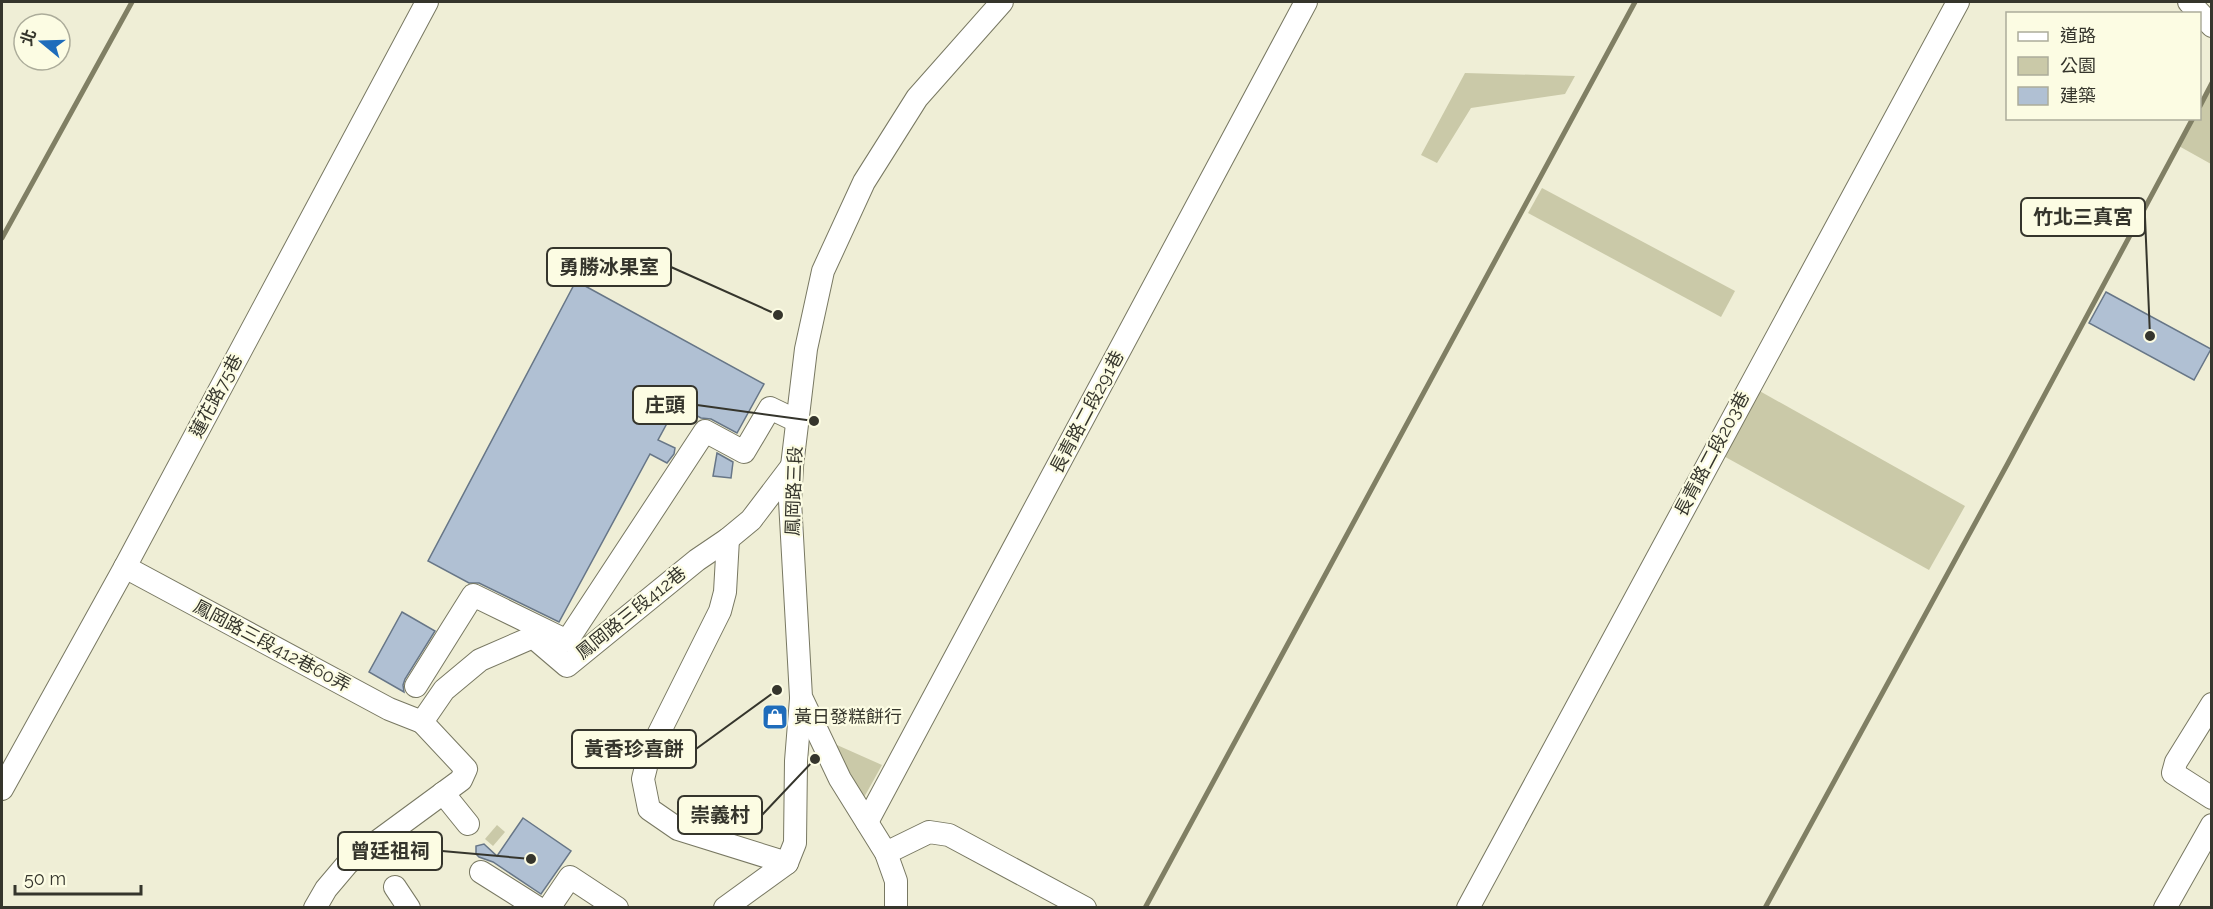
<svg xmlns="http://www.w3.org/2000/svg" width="2213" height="909" viewBox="0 0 2213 909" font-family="Raleway,'Noto Sans TC',sans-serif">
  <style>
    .green { fill: #cac9a8 }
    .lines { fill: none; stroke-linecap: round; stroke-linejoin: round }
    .stream { stroke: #807f64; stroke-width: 5 }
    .building { fill: #b0c0d3; stroke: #677687; stroke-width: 1.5 }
    .minor-casing { stroke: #787862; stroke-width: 24 }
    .minor { stroke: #fff; stroke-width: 22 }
    .labels { text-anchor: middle; stroke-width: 4.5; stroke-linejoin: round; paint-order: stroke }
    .street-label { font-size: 18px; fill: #35352c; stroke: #fcfce3 }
    .poi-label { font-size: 18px; fill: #35352c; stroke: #fcfce3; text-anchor: start }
    .leader { fill: none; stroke: #35352c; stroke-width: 2 }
    .callout-dot { fill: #35352c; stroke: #fcfce3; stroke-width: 2 }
    .callout { fill: #fcfce3; stroke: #35352c; stroke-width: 2 }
    .callout-label { font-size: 20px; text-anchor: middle; font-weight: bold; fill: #35352c }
  </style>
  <rect width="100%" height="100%" fill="#efeed6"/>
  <g class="green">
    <polygon points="1465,73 1575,76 1565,94 1471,108 1437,163 1421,155"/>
    <polygon points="2211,88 2211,164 2177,145 2193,119 2200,118 2200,108"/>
    <polygon points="1542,188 1735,291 1721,317 1528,213"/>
    <polygon points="1756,389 1965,506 1929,570 1720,454"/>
    <polygon points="828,741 882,765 862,801"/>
    <polygon points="497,825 505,832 493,846 485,839"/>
  </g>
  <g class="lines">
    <g class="stream">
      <polyline points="2200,106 2212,83"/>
      <polyline points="2,238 132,2"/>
      <polyline points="1145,908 1635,2"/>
      <polyline points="1765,908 2008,463 2193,118"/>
    </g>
  </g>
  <g class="building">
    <polygon points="576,281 764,384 737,433 711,419 701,418 677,405 658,440 675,448 674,454 667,463 650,454 559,622 479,583 469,583 428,561"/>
    <polygon points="2106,292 2211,349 2194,380 2089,323"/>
    <polygon points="717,453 733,462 731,478 713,476"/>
    <polygon points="402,612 435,631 405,679 403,685 404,692 369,672"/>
    <polygon points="523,818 571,851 541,894 493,862 479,857 476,854 476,846 484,844 497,856"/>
  </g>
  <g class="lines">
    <g class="minor-casing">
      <g id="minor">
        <polyline points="2189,2 2212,26"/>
        <polyline points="728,539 725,592 720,611 650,751 643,779 649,809 678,829 787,863"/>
        <polyline points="125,567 389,709 422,722"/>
        <polyline points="416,686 473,595 567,641 705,431 744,452 770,408 797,421"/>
        <polyline points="2212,704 2176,762 2173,773 2212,798"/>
        <polyline points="2,789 125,567 427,2"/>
        <polyline points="443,793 468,824"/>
        <polyline points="867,822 1306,2"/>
        <polyline points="886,853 929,832 949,835 1085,908"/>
        <polyline points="481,872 538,908"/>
        <polyline points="395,887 409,908"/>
        <polyline points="315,908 326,889 348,863 461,780 466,769 422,722 444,690 480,660 533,637 567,666 697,560 728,539 751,520 792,466"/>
        <polyline points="549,908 570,877 617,908"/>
        <polyline points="725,908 787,863 795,843 796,761 801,699"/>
        <polyline points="896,908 896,881 886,853 840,779 801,697 790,501 792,466 806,349 823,271 864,182 917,98 1002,2"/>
        <polyline points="1468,908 1958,2"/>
        <polyline points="2165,908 2212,825"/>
      </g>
    </g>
    <use href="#minor" class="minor"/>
  </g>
  <defs>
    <g id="shop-square" transform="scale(1.35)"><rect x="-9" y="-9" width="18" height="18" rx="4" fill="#1e6cbb" stroke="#fcfce3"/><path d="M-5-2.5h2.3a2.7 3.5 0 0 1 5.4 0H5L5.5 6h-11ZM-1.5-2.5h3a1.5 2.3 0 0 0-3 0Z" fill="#fff"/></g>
  </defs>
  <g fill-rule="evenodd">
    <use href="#shop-square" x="775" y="717"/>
  </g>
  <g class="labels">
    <g class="street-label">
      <text transform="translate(216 396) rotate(-62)" y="6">蓮花路75巷</text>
      <text transform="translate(1087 412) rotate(-62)" y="6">長青路二段291巷</text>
      <text transform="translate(1712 454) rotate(-62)" y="6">長青路二段203巷</text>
      <text transform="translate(794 491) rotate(-88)" y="6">鳳岡路三段</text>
      <text transform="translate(631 613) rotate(-39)" y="6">鳳岡路三段412巷</text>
      <text transform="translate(272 646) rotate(28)" y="6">鳳岡路三段412巷60弄</text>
    </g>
    <g class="poi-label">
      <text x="794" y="723">黃日發糕餅行</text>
    </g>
  </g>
  <path class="leader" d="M2150 336L2145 217M778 315L671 267M814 421L697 405M777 690L696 749M815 759L762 815M531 859L442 851"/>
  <g class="callout-dot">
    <circle cx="2150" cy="336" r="6"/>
    <circle cx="778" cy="315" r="6"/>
    <circle cx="814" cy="421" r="6"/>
    <circle cx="777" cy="690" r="6"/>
    <circle cx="815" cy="759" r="6"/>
    <circle cx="531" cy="859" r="6"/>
  </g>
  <g class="callout">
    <rect x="2021" y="198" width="124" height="38" rx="6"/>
    <rect x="547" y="248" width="124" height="38" rx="6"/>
    <rect x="633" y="386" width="64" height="38" rx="6"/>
    <rect x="572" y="730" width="124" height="38" rx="6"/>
    <rect x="678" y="796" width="84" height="38" rx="6"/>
    <rect x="338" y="832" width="104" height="38" rx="6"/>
  </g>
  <g class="callout-label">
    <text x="2083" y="224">竹北三真宮</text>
    <text x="609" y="274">勇勝冰果室</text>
    <text x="665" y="412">庄頭</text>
    <text x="634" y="756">黃香珍喜餅</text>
    <text x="720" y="822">崇義村</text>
    <text x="390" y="858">曾廷祖祠</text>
  </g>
  <rect width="2213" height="909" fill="none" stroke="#35352c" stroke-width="6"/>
  <rect x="2006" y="12" width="195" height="108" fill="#fcfce3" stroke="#acac9a" stroke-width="1.5"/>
  <rect x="2018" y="32" width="30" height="9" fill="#ffffff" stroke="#acac9a" stroke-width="1.5"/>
  <text x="2060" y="42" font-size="18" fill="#35352c">道路</text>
  <rect x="2018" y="57" width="30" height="18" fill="#cac9a8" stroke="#acac9a" stroke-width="1.5"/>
  <text x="2060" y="72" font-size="18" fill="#35352c">公園</text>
  <rect x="2018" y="87" width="30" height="18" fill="#b0c0d3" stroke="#acac9a" stroke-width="1.5"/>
  <text x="2060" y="102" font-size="18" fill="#35352c">建築</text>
  <g transform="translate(42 42) rotate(289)"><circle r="28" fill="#fcfce3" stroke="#acac9a" stroke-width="1.5"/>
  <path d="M0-4.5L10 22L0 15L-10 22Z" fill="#1e6cbb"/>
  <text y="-9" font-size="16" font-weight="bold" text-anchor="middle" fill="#35352c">北</text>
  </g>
  <path d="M15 885v9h126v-9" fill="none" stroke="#35352c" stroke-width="3"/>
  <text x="24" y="885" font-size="18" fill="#35352c" stroke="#fcfce3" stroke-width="4.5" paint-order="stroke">50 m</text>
</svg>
